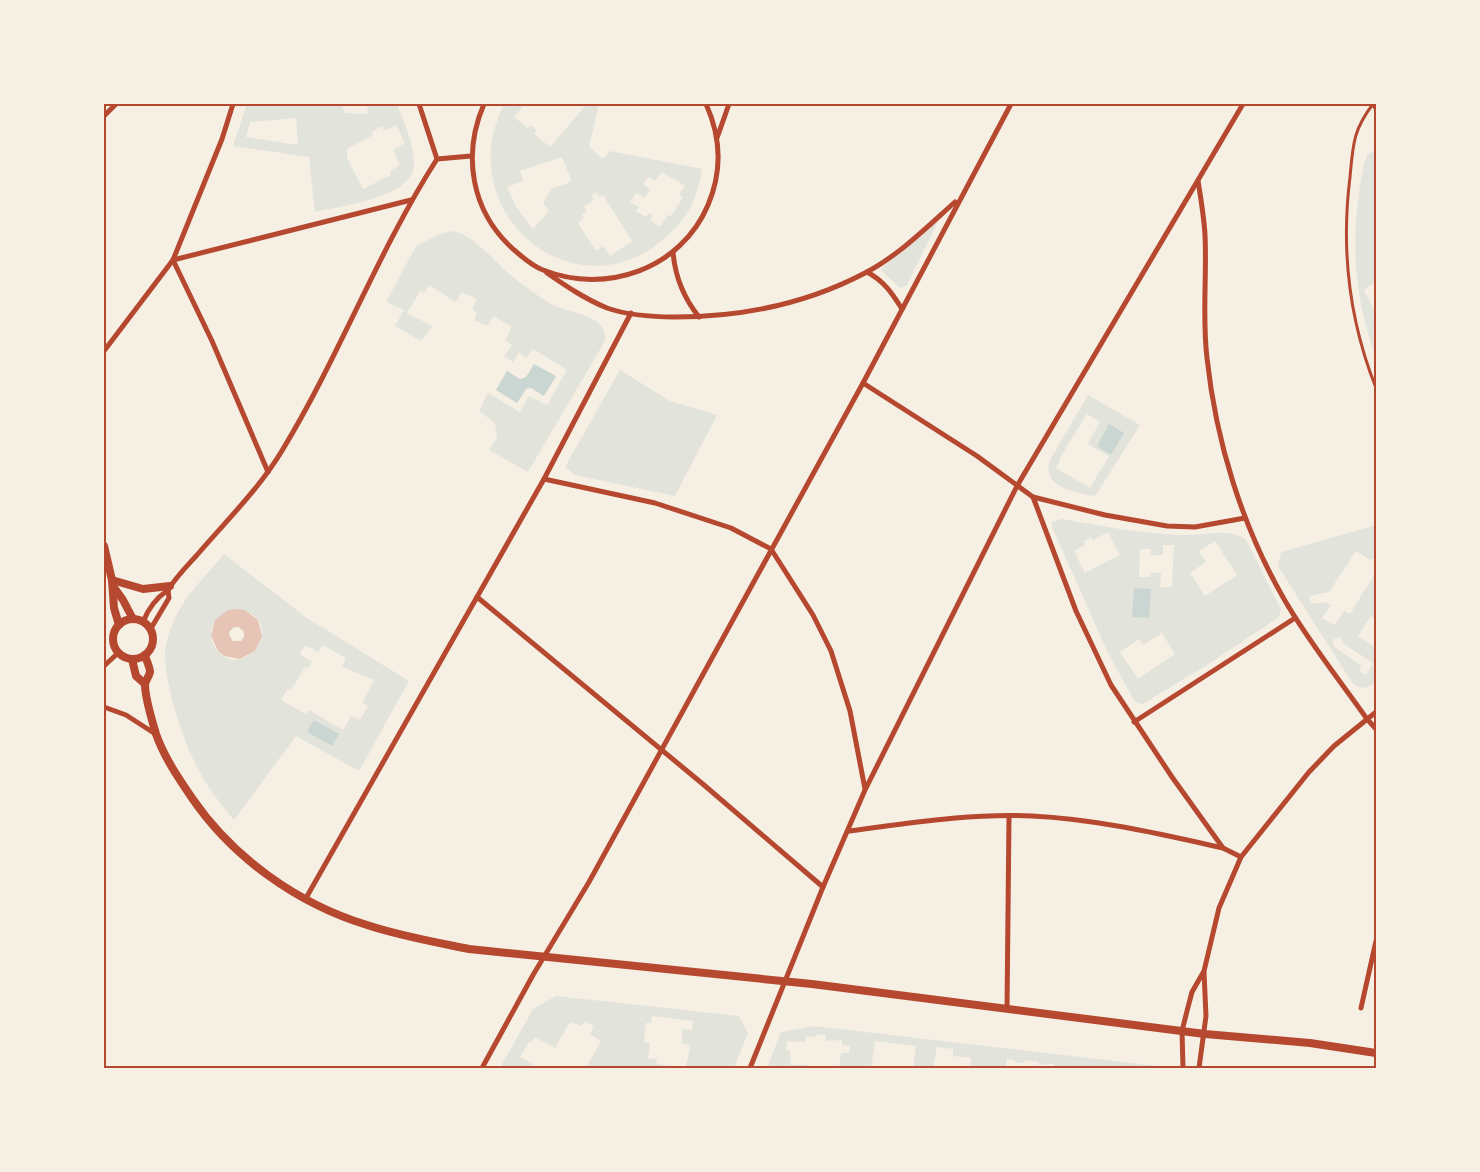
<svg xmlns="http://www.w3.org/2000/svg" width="1480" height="1172" viewBox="0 0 1480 1172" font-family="'PT Sans Narrow',sans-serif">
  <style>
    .green { fill: #e2e4dc; fill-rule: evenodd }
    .water { fill: #c9d6d2 }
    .building { fill: #e6c5b7; fill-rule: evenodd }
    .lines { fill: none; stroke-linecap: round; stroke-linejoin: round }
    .service { stroke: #b5482f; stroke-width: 3 }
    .minor { stroke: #b5482f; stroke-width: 5 }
    .secondary { stroke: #b5482f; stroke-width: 8 }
    .neatline { fill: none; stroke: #b5482f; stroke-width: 2 }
  </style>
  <rect width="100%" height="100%" fill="#f6efe4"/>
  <g class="green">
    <path d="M247,104H325L326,105L342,106L345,113L367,114L368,104H397C404,123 415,145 414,166C411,198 340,206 315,212L309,157L233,146ZM296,118L298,145L246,137L250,122ZM396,125L405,143L393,150L400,165L390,171L391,175L363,189L347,158V149L373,135L372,132L382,126L385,131Z"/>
    <path d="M504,104H525L514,117L528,128L531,125L537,130L534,134L550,147L586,105L584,104H599L589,147L603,159L610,151L702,169C700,181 697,194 692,204C683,222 671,234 656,245C588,296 498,247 491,166C489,144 495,123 504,104ZM562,157L571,179L567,184L552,188L543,203L549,211L533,229L516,207L507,187L523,181L520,171ZM662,172L685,186L679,194L683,197L671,216L668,215L660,227L650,220L653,215L649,213L646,217L636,211L639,207L630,202L636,193L645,198L650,189L643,184L648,177L655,181ZM596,192L599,197L603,195L632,241L610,256L603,246L596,251L578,223L584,218L582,215L587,211L584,206L594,200L591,196Z"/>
    <path d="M1376,149V282L1364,290L1376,314L1373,317L1376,323V358C1352,289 1350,235 1364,164L1367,155Z"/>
    <polygon points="939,219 907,285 900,288 881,270 882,268"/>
    <path d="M454,231C476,238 491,258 508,273C521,284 535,294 549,303C566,314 609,313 605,341L528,472L489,450L497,437L495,423L479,411L488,393L520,412L529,396L547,405L567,370L533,349L526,358L519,352L513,362L504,356L512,345L505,341L512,327L494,316L487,326L474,320L477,313L472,309L477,299L462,292L456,302L429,285L424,293L420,291L407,313L433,326L421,341L395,326L404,310L386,302L416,246L440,234Z"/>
    <polygon points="620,370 670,401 717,415 675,496 575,475 565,467"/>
    <path d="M1088,395L1140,425L1095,496C1075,492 1041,488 1050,460ZM1087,414L1100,422L1088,444L1109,456L1090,488L1056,468L1060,461L1059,459Z"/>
    <path d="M1062,519C1102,526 1142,534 1183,535C1200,536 1234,527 1246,540L1281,609L1279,617L1210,663L1143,704L1135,702L1107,651L1052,527V522ZM1108,532L1120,555L1085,573L1074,551L1085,545L1084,541L1091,537L1093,540ZM1215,541L1237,575L1205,596L1190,573L1206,562L1199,551ZM1163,545H1174L1172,587H1160L1161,573H1151L1150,577H1139L1140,549H1151V555H1163ZM1162,633L1175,654L1138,679L1120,652L1139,639L1143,645Z"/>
    <path d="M1376,525V557L1370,560L1356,551L1329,592L1309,596L1311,604L1326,602L1331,605L1322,618L1335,625L1344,611L1350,614L1376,572V619L1371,616L1358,636L1376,648V683C1366,688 1359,691 1351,681L1278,566L1281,552ZM1341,637L1344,644L1373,663L1366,675L1359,671L1362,666L1334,647L1332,640Z"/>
    <path d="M224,554L307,618L409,681L359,771L296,736L234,820C224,808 214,796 206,783C187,754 166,692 165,656C165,644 169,632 174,621C184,596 207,575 224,554ZM237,609C290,617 245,686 216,649C203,631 218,612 237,609ZM305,645L318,652L323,645L346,658L342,667L374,680L362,703L368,706L360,720L351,716L343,730L309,710L306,714L281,700L288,688L291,690L305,667L308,668L312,662L300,654Z"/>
    <path d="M556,996L739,1016L748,1033L734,1068H586L601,1041L590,1034L594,1026L585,1021L581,1026L570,1022L555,1048L535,1037L531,1042H529L520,1057L533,1064L530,1068H500L533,1009ZM652,1016L693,1021L692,1030L682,1029V1044L690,1045L686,1068L656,1064L657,1059L648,1058L650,1043L644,1042L646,1023H651Z"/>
    <polygon points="814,1026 1157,1066 1159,1068 1076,1067 1076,1068 1054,1068 1054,1064 1039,1065 1039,1062 1024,1060 1024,1063 1014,1062 1014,1060 1007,1059 1005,1068 980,1068 980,1067 971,1066 971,1058 953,1056 953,1049 937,1047 933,1068 913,1068 916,1046 875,1041 871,1068 839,1068 841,1053 849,1053 850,1046 842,1045 842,1040 826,1041 826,1035 817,1034 816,1037 806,1036 805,1042 787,1041 786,1050 790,1051 791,1065 808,1065 808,1068 767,1068 781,1032"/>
  </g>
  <g class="water">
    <polygon points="534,364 556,376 544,396 531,388 526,389 517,403 496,390 507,371 520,379 526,377"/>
    <polygon points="1109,424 1124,433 1111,455 1097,446"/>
    <polygon points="1134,588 1151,589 1149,618 1132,617"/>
    <polygon points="314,720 339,734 332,746 307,732"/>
  </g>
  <path class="building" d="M237,609L245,610L258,620L262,636L255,651L240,659L224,656L218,651L211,636L215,620L228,610ZM234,627H239L244,632V637L241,641H233L230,637L229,632Z"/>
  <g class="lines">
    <path class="service" d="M1373,104C1353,130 1353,145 1350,177C1341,249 1349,320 1376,388"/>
    <g class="minor">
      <polyline points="419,104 437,159"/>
      <path d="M484,104C462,155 471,211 513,249C522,257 532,266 543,270C606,295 681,269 708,205C722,172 721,137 706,104"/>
      <polyline points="1373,104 1376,108"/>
      <polyline points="104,116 116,104"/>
      <polyline points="717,138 729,104"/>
      <path d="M1198,181C1201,199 1204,217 1205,235C1207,276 1202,317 1207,358C1216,442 1242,526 1284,599C1308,641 1339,679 1367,719L1376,729"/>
      <path d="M673,252C675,277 683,297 699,317"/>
      <path d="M867,272C884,281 892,293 902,309"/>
      <path d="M547,273C566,286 585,299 607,308C627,315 653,317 675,317C741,317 806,304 865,273C898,256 927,227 955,202"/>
      <polyline points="104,351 173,260 222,139 233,104"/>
      <polyline points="863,383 977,456 1033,497 1105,515 1167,526 1195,527 1245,518"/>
      <polyline points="268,472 212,341 173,260 411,200"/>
      <polyline points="544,479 655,503 731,528 771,549 813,615 831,651 850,711 865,789"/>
      <polyline points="1033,497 1076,611 1111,685 1172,777 1223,848 1241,857"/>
      <polyline points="477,597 704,785 823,887"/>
      <path d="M143,622C148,609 156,598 168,590C176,577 187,566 197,555C226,521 260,488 283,449C340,355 378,251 437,159L471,156"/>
      <polyline points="150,630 169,598 168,590"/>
      <polyline points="104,666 118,653"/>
      <polyline points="104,707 126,715 157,735"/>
      <polyline points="1134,722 1295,618"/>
      <path d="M849,831C910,823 971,813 1032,816C1096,819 1160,834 1223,848"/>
      <polyline points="306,898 544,479 631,313"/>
      <polyline points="1361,1008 1376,941"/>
      <polyline points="1007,1009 1009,817"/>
      <polyline points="482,1068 533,975 589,882 863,383 1011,104"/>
      <polyline points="750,1068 823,887 865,790 1017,486 1243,104"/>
      <polyline points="1183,1068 1182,1031 1187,1011 1192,992 1204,971 1219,908 1241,857 1309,772 1334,746 1376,712"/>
      <polyline points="1199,1068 1206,1016 1204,972"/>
    </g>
    <g class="secondary">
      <polyline points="104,546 112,580 114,608 119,625"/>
      <polyline points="112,580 143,589 170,586"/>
      <polyline points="113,586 123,600 133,619"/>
      <circle cx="133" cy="639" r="20"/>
      <path d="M145,655C146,660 150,667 150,672C149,677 145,681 145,685C145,695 153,724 156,734C164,757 179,779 192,798C233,858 298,904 367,925C400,936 435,942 469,949L812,984L1205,1034L1310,1043L1376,1053"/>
      <polyline points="132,659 136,676 145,684"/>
    </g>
  </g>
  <rect width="1480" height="1172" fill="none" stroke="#f6efe4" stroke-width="210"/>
  <rect x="105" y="105" width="1270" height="962" class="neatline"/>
</svg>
